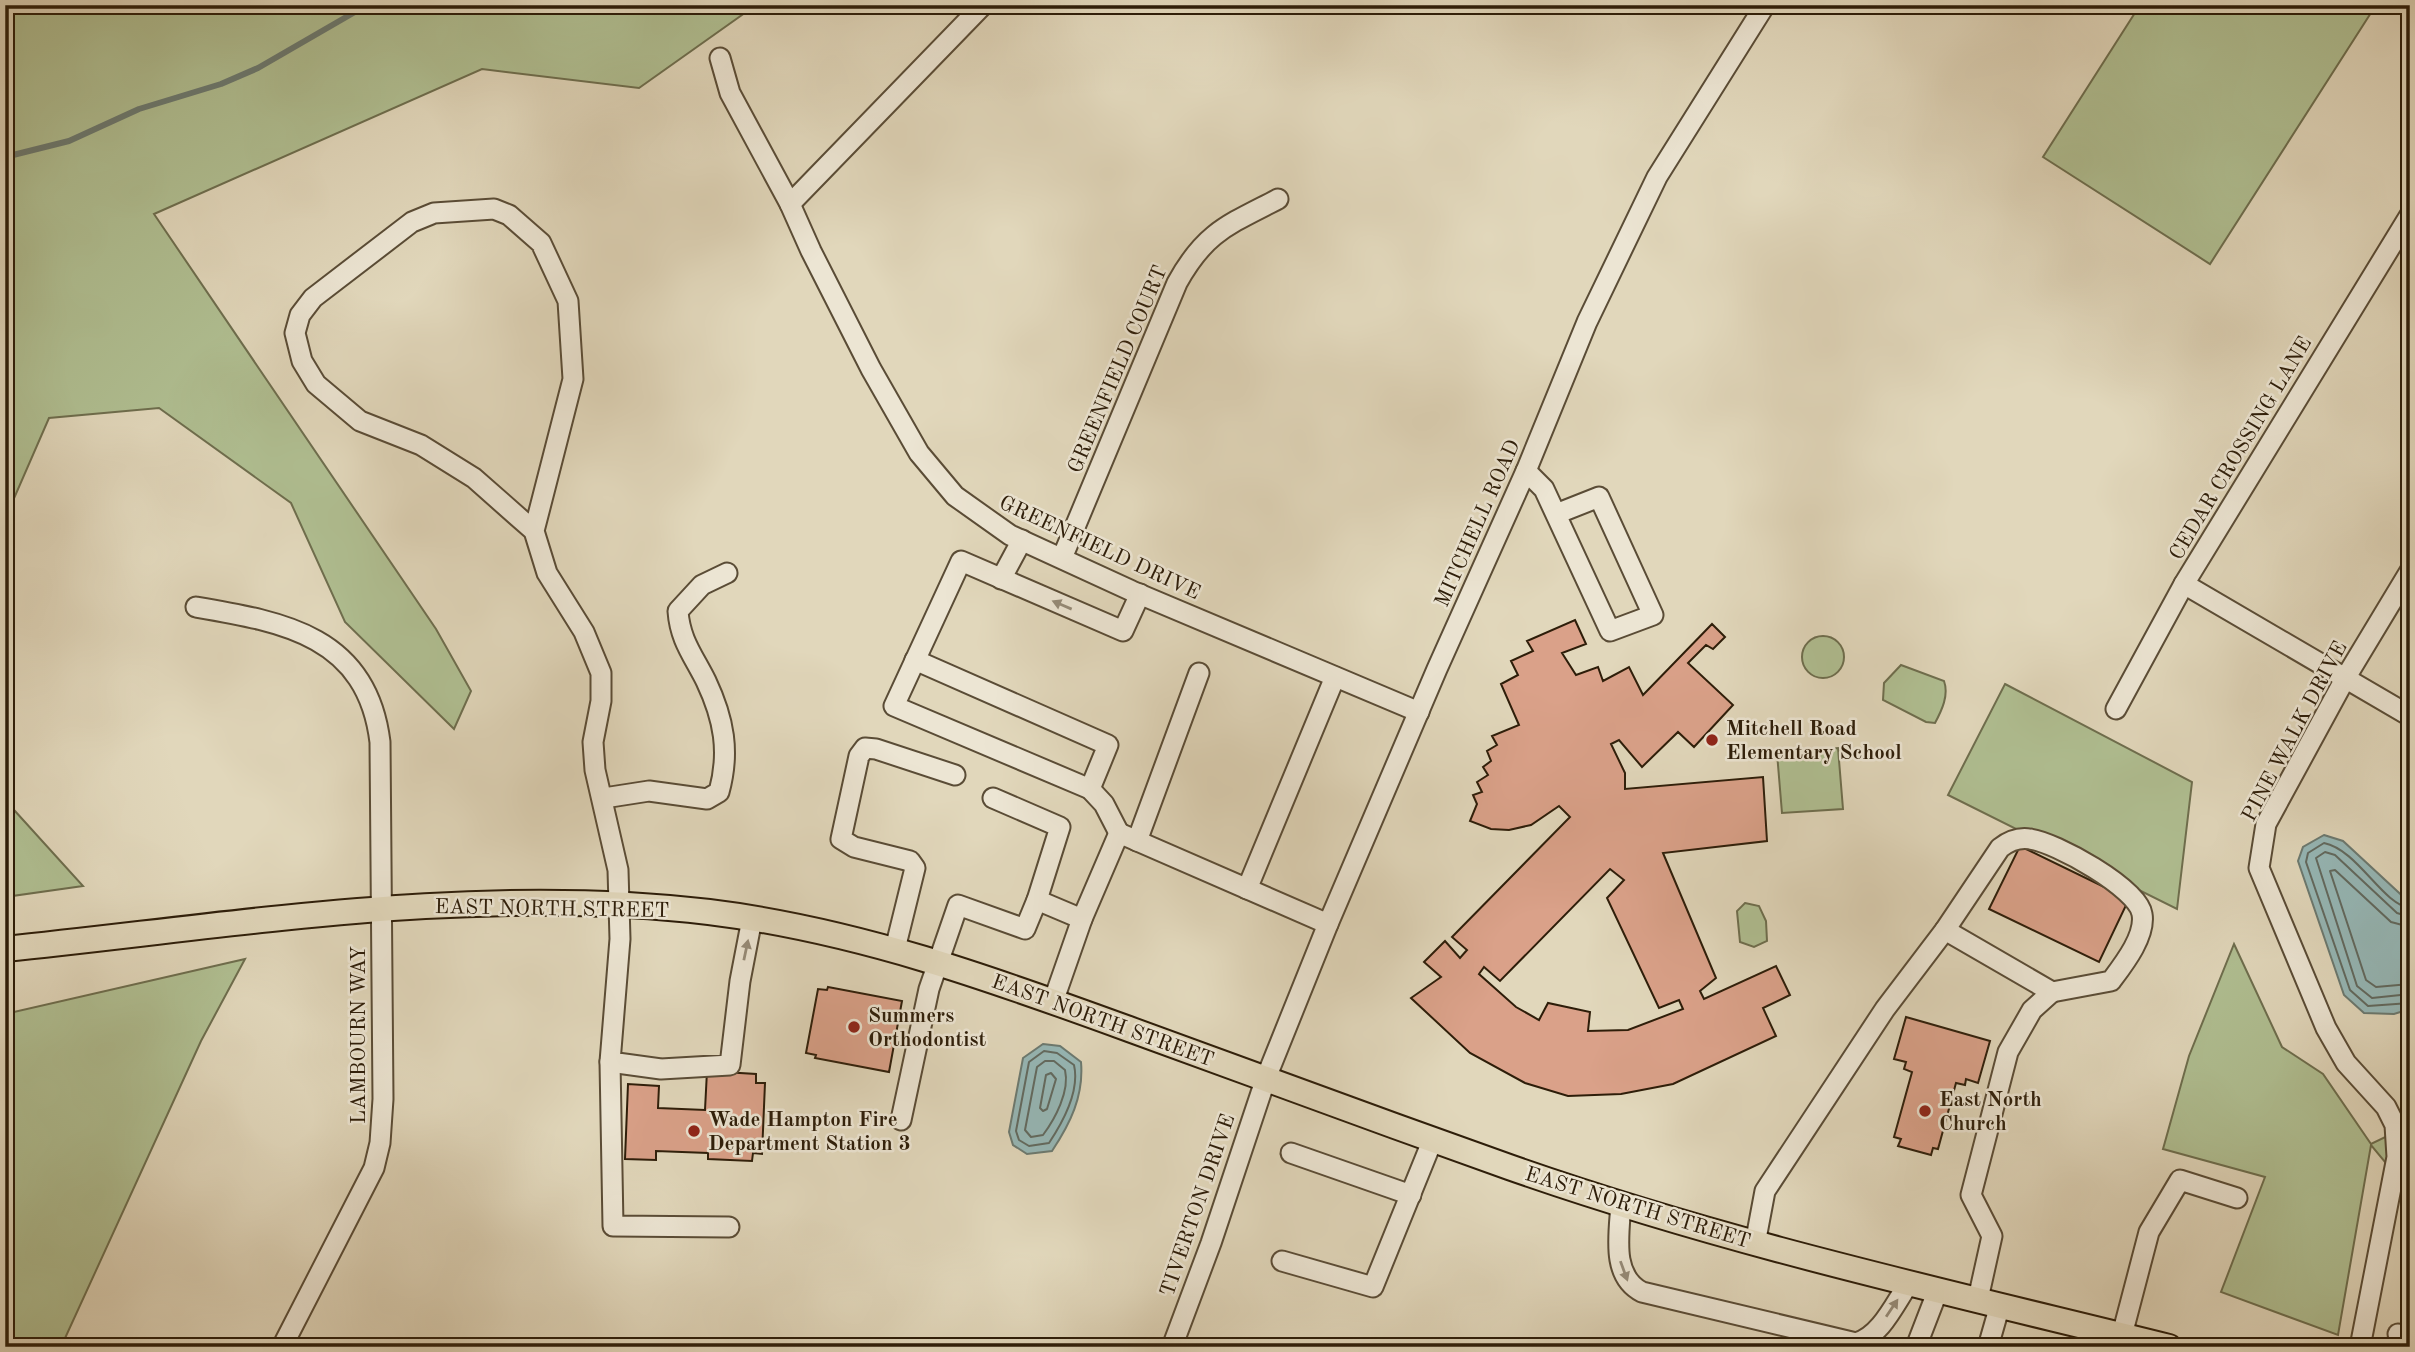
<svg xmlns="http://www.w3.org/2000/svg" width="2415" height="1352" viewBox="0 0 2415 1352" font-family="'Old Standard TT',serif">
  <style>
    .green { fill: #b0bf92; stroke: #6e6e4e; stroke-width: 2 }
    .water { fill: #96b8b7; stroke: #6c7a71; stroke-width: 2 }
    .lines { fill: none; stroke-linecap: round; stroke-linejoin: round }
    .shore { stroke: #626a60; stroke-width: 2 }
    .stream { stroke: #6c7a71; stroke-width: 6 }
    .building { fill: #daa189; stroke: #2d1d09; stroke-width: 2; fill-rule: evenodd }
    .minor-casing { stroke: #5a4c36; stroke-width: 23 }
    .major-casing { stroke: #2d1d09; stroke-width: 28 }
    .minor { stroke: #ece5d3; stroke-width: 19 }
    .major { stroke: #e1d7bb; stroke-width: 24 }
    .oneway { fill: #968b78 }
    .poi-dot { fill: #8f2418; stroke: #ece5d3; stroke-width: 2.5 }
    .labels { text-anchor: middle; stroke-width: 5; stroke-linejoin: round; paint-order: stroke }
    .street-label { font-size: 21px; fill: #2d1d09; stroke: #ece5d3 }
    .poi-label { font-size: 21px; font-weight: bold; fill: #2d1d09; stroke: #ece5d3; text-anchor: start }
  </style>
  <rect width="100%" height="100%" fill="#e1d7bb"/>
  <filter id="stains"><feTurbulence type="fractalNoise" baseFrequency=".00286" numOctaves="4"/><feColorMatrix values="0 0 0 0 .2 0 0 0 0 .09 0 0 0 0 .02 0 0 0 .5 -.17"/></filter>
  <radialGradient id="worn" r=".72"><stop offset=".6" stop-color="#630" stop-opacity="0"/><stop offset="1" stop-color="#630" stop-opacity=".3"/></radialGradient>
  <g class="green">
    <polygon points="5,5 756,5 639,88 482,69 154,214 436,629 471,691 454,729 345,622 291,503 159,408 49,418 5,519"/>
    <polygon points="2140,5 2376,5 2210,264 2043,157"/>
    <circle cx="1823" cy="657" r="21"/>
    <path d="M1901,665L1944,681C1949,695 1942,710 1935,723L1926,722L1883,700L1884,683Z"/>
    <polygon points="2005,684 2192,782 2177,909 1948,795"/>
    <polygon points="1838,748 1843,809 1782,813 1777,753"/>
    <polygon points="5,800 83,886 5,897"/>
    <polygon points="1745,903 1759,906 1766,921 1767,941 1754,947 1740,942 1737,911"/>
    <polygon points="2234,944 2282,1047 2323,1074 2371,1144 2410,1125 2410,1187 2404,1185 2371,1145 2338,1335 2221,1292 2265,1177 2163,1149 2189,1056"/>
    <polygon points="245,959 201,1041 61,1347 5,1347 5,1014"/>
  </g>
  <g class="water">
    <polygon points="2324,835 2343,841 2410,903 2410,1009 2394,1014 2364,1013 2344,995 2298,861 2303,847"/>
    <path d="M1043,1044L1060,1046L1081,1062C1084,1096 1070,1124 1052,1151L1027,1154L1013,1145L1009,1132L1023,1058Z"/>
  </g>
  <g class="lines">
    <g class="shore">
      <path d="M2410,908C2382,904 2358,850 2324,843L2308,853L2306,862L2350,990L2368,1006L2410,1003"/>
      <polyline points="2410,917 2397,913 2335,855 2325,852 2316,858 2357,986 2372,998 2410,994"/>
      <polyline points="2410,927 2391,922 2335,870 2330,871 2366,980 2376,987 2410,984"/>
      <path d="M1044,1051L1057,1053L1074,1065C1080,1091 1063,1122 1049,1143L1029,1146L1019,1140L1016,1131L1029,1062Z"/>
      <path d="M1045,1061H1054L1065,1070C1070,1091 1055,1119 1043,1135L1031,1137L1025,1130L1037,1067Z"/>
      <polygon points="1051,1073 1056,1079 1047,1109 1043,1111 1040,1108 1046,1075"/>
    </g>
    <polyline class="stream" points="5,157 69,141 139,109 221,84 258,68 367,5"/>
  </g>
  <g class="building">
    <path d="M1575,620L1586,644L1562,653L1576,675L1598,667L1603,681L1629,667L1643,695L1712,624L1725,637L1713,649L1706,645L1688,663L1733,705L1694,747L1678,732L1642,767L1619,740L1611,744L1625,773V789L1763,777L1767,841L1663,853L1716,978L1700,991L1704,999L1776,966L1790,995L1763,1008L1776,1036L1673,1084L1621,1094L1568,1096L1525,1083L1470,1053L1411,998L1441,977L1424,962L1445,941L1460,958L1467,950L1452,937L1570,817L1559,806L1531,825L1509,830L1491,829L1470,821L1477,804L1473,795L1482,792L1477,782L1488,775L1483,767L1491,761L1487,751L1497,745L1492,736L1519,725L1501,684L1518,675L1511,661L1533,651L1527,641ZM1610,869L1624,880L1607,898L1659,1008L1679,1000L1683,1009L1628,1030L1588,1031L1590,1012L1548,1003L1539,1020L1516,1007L1479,974L1484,967L1500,981Z"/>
    <polygon points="2020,846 2129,899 2099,962 1989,909"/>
    <polygon points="828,987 902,1001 889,1072 815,1058 816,1055 806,1053 818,989 827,990"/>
    <polygon points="1906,1017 1990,1041 1978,1083 1966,1079 1965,1085 1956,1083 1938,1149 1933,1148 1931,1155 1898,1146 1901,1139 1894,1137 1912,1072 1904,1069 1906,1062 1894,1059"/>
    <polygon points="707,1071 756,1074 756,1083 765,1083 762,1154 753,1153 752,1161 708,1159 708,1153 656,1151 656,1160 625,1159 628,1084 659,1086 658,1108 705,1110"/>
  </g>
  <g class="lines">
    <g class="minor-casing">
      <g id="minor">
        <polyline points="720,58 730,93 790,204 811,251 871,369 919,453 955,496 1010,535 1132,591 1419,712"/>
        <polyline points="790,204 983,5"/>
        <polyline points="1526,471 1544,489 1610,631 1653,615 1599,497 1556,514"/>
        <polyline points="534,531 573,379 568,301 541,243 509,215 494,209 434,213 412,222 313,298 300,315 295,333 302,361 316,384 360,421 421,445 474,478 534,531 547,573 584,632 601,673 601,701 593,742 595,770 618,870 620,939 610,1062 661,1069 730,1065 740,981 752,919"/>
        <path d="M1062,558L1177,283C1205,232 1228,225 1278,199"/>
        <polyline points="1001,579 1022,540"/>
        <polyline points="2184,584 2410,716"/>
        <path d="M196,607C284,622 367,636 380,742L383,1099L380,1143L374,1168L282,1347"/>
        <polyline points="915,660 1108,745 1090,789"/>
        <polyline points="2116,709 2184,584 2410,215"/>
        <path d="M604,798L649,791L707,799L719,792C730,752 724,719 706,681C693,655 680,640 678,611L702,585L727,573"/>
        <polyline points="993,798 1060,827 1037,900"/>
        <polyline points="1119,833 1104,804 1090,789 894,706 961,561 1123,631 1140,594"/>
        <polyline points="1137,841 1199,673"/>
        <polyline points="1247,889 1335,677"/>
        <path d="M1945,930L2000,848C2009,841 2018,837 2030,839C2055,842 2138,888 2142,914C2146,936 2123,965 2111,981L2052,992"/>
        <polyline points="895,949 915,868 910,861 854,847 841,839 859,756 865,748 876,749 955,775"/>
        <polyline points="1053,1002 1082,919 1119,833 1328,924"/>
        <polyline points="610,1062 613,1226 729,1227"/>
        <polyline points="901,1120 929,989 958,905 1025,929 1037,900 1082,919"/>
        <polyline points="1291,1153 1411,1195"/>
        <path d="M1621,1204C1619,1235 1611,1276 1642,1292L1856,1343C1881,1336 1895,1303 1909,1283"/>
        <polyline points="1755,1244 1765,1191 1885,1009 1945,930 2052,992 2032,1010 2008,1052 1971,1195 1992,1236 1978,1299"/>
        <polyline points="1282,1261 1373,1287 1433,1139"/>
        <polyline points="2398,1334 2410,1337"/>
        <polyline points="2122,1335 2149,1232 2180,1180 2237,1198"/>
        <polyline points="1172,1347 1211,1243 1266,1078 1328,924 1437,669 1526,471 1587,322 1657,177 1765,5"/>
        <polyline points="1916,1347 1938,1290"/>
        <polyline points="1988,1347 2000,1305"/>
        <polyline points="2360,1347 2397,1157 2395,1125 2386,1107 2346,1063 2326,1028 2259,868 2266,824 2346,677 2410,571"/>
      </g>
    </g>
    <g class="major-casing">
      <path id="major" d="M5,949C238,925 475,884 709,912C856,930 992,979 1129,1029C1256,1075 1382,1122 1509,1167C1725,1243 1947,1292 2169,1347"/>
    </g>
    <use href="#minor" class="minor"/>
    <use href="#major" class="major"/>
  </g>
  <defs><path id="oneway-solid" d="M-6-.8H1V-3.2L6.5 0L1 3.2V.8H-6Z" transform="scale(1.75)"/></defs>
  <g class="oneway">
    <use href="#oneway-solid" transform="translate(1062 605) rotate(-157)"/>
    <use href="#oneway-solid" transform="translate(746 950) rotate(-78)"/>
    <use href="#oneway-solid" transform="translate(1624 1271) rotate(70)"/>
    <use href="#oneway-solid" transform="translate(1892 1308) rotate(-56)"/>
  </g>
  <g class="poi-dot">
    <circle cx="1712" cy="740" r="7"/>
    <circle cx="854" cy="1027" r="7"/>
    <circle cx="1925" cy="1111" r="7"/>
    <circle cx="694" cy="1131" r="7"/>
  </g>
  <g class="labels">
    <g class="street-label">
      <text transform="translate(1117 369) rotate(-67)" y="7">GREENFIELD COURT</text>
      <text transform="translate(2240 448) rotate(-59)" y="7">CEDAR CROSSING LANE</text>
      <text transform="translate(1477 523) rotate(-66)" y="7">MITCHELL ROAD</text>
      <text transform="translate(1100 547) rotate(25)" y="7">GREENFIELD DRIVE</text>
      <text transform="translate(2294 731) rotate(-62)" y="7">PINE WALK DRIVE</text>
      <text transform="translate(552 908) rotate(1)" y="7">EAST NORTH STREET</text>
      <text transform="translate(1103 1020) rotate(20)" y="7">EAST NORTH STREET</text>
      <text transform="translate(358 1035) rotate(-90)" y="7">LAMBOURN WAY</text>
      <text transform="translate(1197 1205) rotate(-71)" y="7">TIVERTON DRIVE</text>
      <text transform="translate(1638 1207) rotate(17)" y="7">EAST NORTH STREET</text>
    </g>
    <g class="poi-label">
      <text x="1726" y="735">Mitchell Road<tspan x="1726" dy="24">Elementary School</tspan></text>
      <text x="868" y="1022">Summers<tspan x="868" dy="24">Orthodontist</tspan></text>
      <text x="1939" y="1106">East North<tspan x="1939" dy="24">Church</tspan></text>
      <text x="708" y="1126">Wade Hampton Fire<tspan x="708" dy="24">Department Station 3</tspan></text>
    </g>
  </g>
  <rect width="2415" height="1352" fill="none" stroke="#e1d7bb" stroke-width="28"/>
  <rect x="7" y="7" width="2401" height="1338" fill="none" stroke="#2d1d09" stroke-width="3.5"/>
  <rect x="14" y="14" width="2387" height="1324" fill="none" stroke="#2d1d09" stroke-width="2"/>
  <rect width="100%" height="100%" filter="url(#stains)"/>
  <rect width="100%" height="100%" fill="url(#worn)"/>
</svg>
